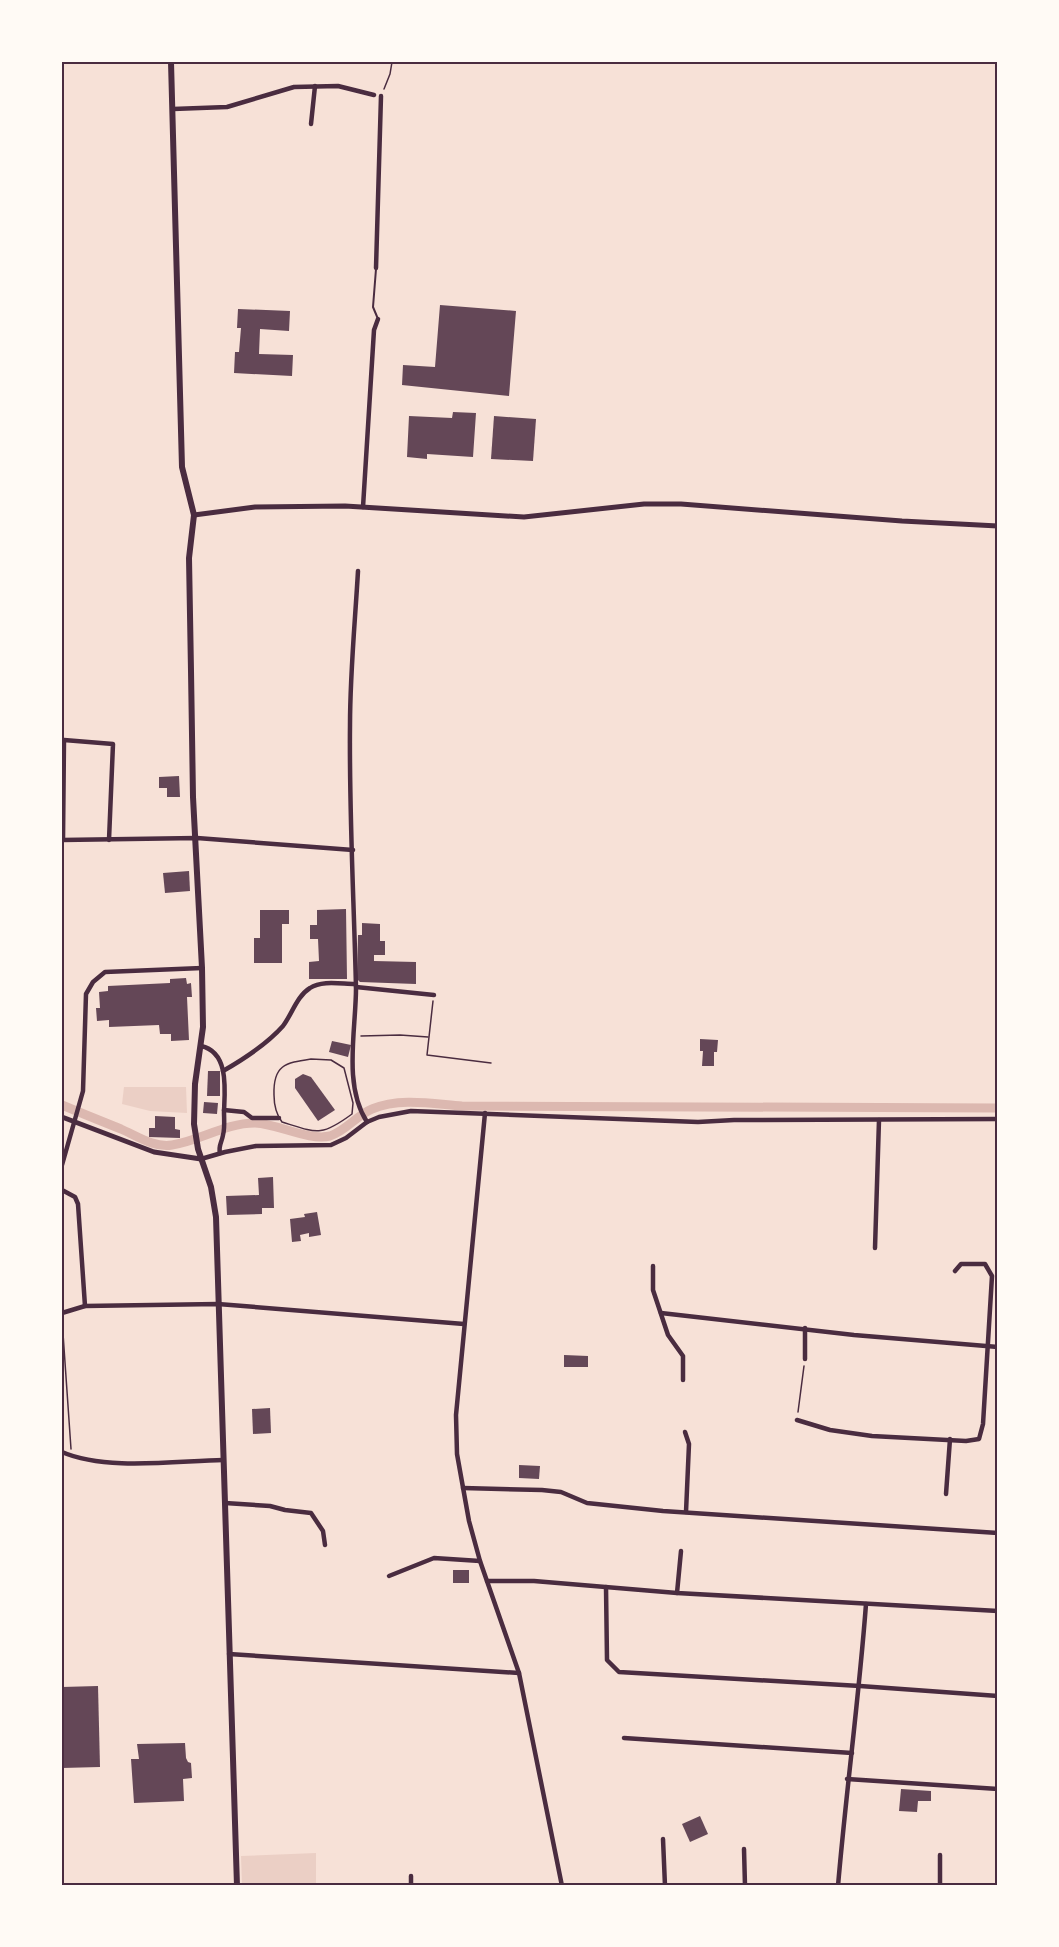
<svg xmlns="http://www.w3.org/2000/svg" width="1059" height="1947" viewBox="0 0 1059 1947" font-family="Cabin,sans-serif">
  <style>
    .green { fill: #ebcfc5 }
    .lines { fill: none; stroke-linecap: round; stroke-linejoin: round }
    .canal { stroke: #dcb8b0; stroke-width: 9 }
    .building { fill: #644757 }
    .path { stroke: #4a2c40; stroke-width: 1.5 }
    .service { stroke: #4a2c40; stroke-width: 2 }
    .minor { stroke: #4a2c40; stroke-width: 4.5 }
    .tertiary { stroke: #4a2c40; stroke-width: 5 }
    .secondary { stroke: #4a2c40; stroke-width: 6 }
    .neatline { fill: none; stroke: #4a2c40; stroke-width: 2 }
  </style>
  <rect width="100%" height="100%" fill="#f7e1d7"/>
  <g class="green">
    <polygon points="124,1087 186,1087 187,1113 150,1111 122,1104"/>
    <polygon points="316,1853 316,1885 242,1885 241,1856"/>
  </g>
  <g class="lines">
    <path class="canal" d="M62,1105C81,1113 101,1121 121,1129C137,1136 154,1148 172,1145C200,1141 225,1123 255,1123C279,1124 308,1141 330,1136C346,1131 357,1115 372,1109C400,1097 434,1104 462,1106L998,1108"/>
  </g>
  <g class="building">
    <polygon points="440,305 516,311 509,396 402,385 403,365 435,367"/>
    <polygon points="238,309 290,311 289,331 260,329 259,354 293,355 292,376 234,373 235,352 239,352 241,328 237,328"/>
    <polygon points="453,412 476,413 473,457 427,454 427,459 407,457 409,416 452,418"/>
    <polygon points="494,416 536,419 533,461 491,459"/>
    <polygon points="179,776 180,797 167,797 167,788 159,788 159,777"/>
    <polygon points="189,871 190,891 165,893 163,873"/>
    <polygon points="346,909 347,979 309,979 309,962 319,961 318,939 310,939 310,925 317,925 317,910"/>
    <polygon points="260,910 289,910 289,924 282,924 282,963 254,963 254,938 260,938"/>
    <polygon points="362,923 380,924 380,941 385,941 385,955 374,955 374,961 416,962 416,984 360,982 357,979 358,935 362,935"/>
    <polygon points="186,978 187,984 191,983 192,997 187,997 189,1040 171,1041 171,1034 160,1034 159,1025 109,1027 109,1020 97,1021 96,1008 100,1008 99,992 108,991 108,986 170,983 170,979"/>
    <polygon points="700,1039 718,1040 717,1052 714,1052 714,1066 702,1066 703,1051 700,1051"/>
    <polygon points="332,1041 351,1045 348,1057 329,1052"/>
    <polygon points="208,1071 220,1071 220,1096 207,1096"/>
    <polygon points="303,1074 311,1077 335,1110 318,1121 295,1088 295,1079"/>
    <polygon points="204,1102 218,1103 217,1114 203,1113"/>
    <polygon points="155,1116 175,1117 175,1129 180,1130 180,1138 149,1137 149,1128 155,1128"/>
    <polygon points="273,1177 274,1208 262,1208 262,1214 227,1215 226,1196 259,1195 258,1178"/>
    <polygon points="317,1212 321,1235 309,1237 309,1233 300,1235 301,1241 292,1242 290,1219 305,1217 304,1214"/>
    <polygon points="564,1355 588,1356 588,1367 564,1367"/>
    <polygon points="270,1408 271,1433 253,1434 252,1409"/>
    <polygon points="519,1465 540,1466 539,1479 519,1478"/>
    <rect x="453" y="1570" width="16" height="13"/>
    <polygon points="98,1686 100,1767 62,1768 62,1687"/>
    <polygon points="185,1743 186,1758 188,1762 191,1763 192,1778 183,1779 184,1801 134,1803 131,1759 139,1759 137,1744"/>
    <polygon points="901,1789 931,1791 931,1801 918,1801 917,1812 899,1811"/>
    <polygon points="700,1816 708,1834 690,1842 682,1824"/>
  </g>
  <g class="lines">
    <g class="path">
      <polyline points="384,89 390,74 392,62"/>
      <polyline points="433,1001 427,1055 491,1063"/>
      <polyline points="361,1036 400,1035 428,1037"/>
      <path d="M311,1059L331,1060L344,1068L353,1103L352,1114C321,1137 317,1133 282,1122C276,1114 274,1105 274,1095C273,1065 285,1063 311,1059Z"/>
      <polyline points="62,1319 71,1449"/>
      <polyline points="798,1412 804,1366"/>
    </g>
    <polyline class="service" points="376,269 373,307 378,319"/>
    <g class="minor">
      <polyline points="173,109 227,107 294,87 338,86 374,95"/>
      <polyline points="311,124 315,86"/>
      <polyline points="376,268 381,96"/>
      <polyline points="363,507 374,330 378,319"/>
      <path d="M358,571C355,623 350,674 350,725C349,813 354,901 356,988C356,1030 343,1085 367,1122"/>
      <polyline points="62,840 197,838 353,850"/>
      <polyline points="63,840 64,740 113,744 109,840"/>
      <polyline points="356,987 434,995"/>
      <path d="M201,1046C229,1052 225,1089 224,1111C224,1119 225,1128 223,1135C222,1142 218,1146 220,1153"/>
      <path d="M223,1071C244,1059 267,1044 283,1026C292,1014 297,996 310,988C322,980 341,984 355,984"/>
      <polyline points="224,1110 244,1112 252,1118 279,1118"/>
      <polyline points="485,1113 456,1415 457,1454 469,1521 480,1561 519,1673 562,1886"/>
      <polyline points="201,1159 225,1152 256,1146 331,1145 346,1138 367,1122 379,1117 411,1111 698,1122 734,1120 998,1119"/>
      <polyline points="62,1165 83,1091 86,994 93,982 105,972 202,968"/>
      <polyline points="62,1190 75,1197 78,1204 85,1306"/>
      <polyline points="875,1248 879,1120"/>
      <polyline points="653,1266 653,1290 668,1335 683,1356 683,1380"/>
      <polyline points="62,1313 85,1306 218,1304 464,1324"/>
      <polyline points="661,1313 854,1335 998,1347"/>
      <polyline points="805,1328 805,1359"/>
      <polyline points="797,1420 830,1430 872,1436 966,1441 979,1439 983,1424 992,1276 985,1264 961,1264 955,1271"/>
      <polyline points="685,1432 689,1444 686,1512"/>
      <path d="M62,1452C105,1471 175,1461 223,1460"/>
      <polyline points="463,1488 542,1490 561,1492 587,1503 663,1511 998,1533"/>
      <polyline points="946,1494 950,1439"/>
      <polyline points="225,1503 270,1506 285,1510 311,1513 323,1531 325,1545"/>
      <polyline points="389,1576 434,1558 480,1561"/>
      <polyline points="487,1581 534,1581 677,1593 998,1611"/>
      <polyline points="606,1587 607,1660 619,1672 860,1686 998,1696"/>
      <polyline points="677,1593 681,1551"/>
      <polyline points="229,1654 519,1673"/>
      <polyline points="624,1738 852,1753"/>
      <polyline points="847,1779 998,1789"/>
      <polyline points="663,1839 665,1886"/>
      <polyline points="744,1849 745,1886"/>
      <polyline points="940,1855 940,1886"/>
      <polyline points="411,1886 411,1876"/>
      <path d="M838,1886C846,1792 859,1698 866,1604"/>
    </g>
    <g class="tertiary">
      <polyline points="194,515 255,507 345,506 524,517 644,504 681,504 902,521 998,526"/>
      <polyline points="62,1117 154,1152 201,1159"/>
    </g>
    <polyline class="secondary" points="171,62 182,467 194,515 189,558 191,671 193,797 202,968 203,1027 195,1084 194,1124 198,1149 211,1187 216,1217 237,1886"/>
  </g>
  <rect width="1059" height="1947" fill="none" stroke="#fffaf5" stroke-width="126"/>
  <rect x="63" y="63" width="933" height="1821" class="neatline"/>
</svg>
